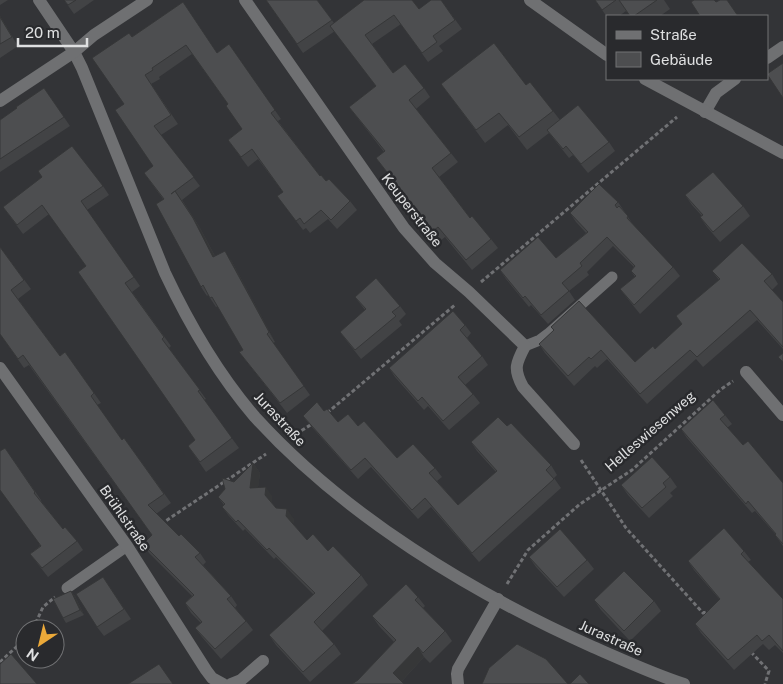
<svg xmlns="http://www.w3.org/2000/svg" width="783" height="684" viewBox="0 0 783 684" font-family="'Public Sans',sans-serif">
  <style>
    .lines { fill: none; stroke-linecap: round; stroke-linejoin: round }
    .path { stroke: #707174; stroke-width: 3; stroke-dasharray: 4 2.5; stroke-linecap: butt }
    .service { stroke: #6f7072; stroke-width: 11 }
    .minor { stroke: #6f7072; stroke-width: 12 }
    .tertiary { stroke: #6f7072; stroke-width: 12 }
    .wall { fill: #424345 }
    .shaded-wall { fill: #363738 }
    .building { fill: #4d4e50; stroke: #363738 }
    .labels { text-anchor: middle; stroke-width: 5; stroke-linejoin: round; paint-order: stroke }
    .street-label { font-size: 14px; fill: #dfe0e1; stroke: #292a2d }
  </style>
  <rect width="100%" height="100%" fill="#333437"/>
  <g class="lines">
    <g class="path">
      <polyline points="481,282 677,117"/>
      <polyline points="327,413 456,304"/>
      <polyline points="296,434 312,424"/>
      <polyline points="581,460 626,528 703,613 711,611"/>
      <polyline points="161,524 266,454"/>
      <polyline points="507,584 528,550 580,504 632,470 720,390 733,381"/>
      <polyline points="33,629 43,607 55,597"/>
      <polyline points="751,652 769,671 765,684"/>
      <polyline points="0,662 25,639"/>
    </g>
    <g class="service">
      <polyline points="525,346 540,340 548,334 612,277"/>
      <polyline points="67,588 127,546"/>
    </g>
    <g class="minor">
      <path d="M39,0L74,52L82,68L165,273C189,324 218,374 255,417C345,516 472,593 593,647C623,660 653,674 684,684"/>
      <path d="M245,0L404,228L435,263L469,292L525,346C516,363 513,369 523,387L574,444"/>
      <polyline points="767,58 783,47"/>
      <polyline points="0,101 74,52 94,35 147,0"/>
      <polyline points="705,112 716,93 735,79"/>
      <polyline points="0,368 127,546 206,670 212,678 223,684"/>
      <polyline points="746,372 783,415"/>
      <polyline points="231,684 241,680 263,661"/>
      <polyline points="458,684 457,674 458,669 498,599"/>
    </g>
    <g class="tertiary">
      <polyline points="530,0 607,55"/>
      <polyline points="645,79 783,153"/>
    </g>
  </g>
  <g class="wall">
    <polygon points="0,0 8,0 0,5"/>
    <polygon points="64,0 94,0 74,14"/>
    <polygon points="266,0 317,0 334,23 419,9 441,0 462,29 439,46 443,51 428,62 401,24 372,44 393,73 424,88 430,97 416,109 458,162 439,177 470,218 491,239 498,248 472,270 445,237 440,241 376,158 384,152 349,107 376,86 335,31 303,53"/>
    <polygon points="595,0 664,0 670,9 660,16 630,16 626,11 619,16 607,16 607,17"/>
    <polygon points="183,2 217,53 229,44 281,119 278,121 320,176 350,201 357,210 337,229 328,219 310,233 306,228 303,230 284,205 283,192 258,159 248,167 228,140 242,129 228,104 192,54 159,77 160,79 151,84 178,124 161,135 200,186 182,200 200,228 215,256 231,260 275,342 273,343 310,395 287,413 239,352 243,350 218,306 216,307 208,295 207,296 201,287 163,199 144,173 153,166 124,104 132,37"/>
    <polygon points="0,16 18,46 0,58"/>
    <polygon points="441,84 526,85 553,111 560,120 609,142 615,151 588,173 573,155 569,158 549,133 527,150 508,125 485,143"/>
    <polygon points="44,88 70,126 0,172 0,120 17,108"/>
    <polygon points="103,186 109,195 87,210 140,286 132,292 171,346 169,348 206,399 204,400 239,448 206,472 188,446 195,440 86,266 49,214 23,234 3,207"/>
    <polygon points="685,195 743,206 750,216 720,242 707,227 700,217 702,216 692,205"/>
    <polygon points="618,202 634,226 673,267 680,276 640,314 627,298 620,289 635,277 631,271 634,267 613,246 587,272 589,275 569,291 575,300 548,324 531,305 529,307 506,279 500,270 556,258 586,233 576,222 570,213"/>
    <polygon points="0,247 31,289 18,299 60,356 65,352 101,403 97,405 122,440 124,438 171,503 156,514 179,536 200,553 206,562 203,565 231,596 237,605 235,608 246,621 253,630 221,659 202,637 195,628 201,623 191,613 185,603 192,596 149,553 143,544 152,535 29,365 24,368 0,334"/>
    <polygon points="712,271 772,274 778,284 772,290 783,302 783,349 757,320 703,367 696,359 647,404 607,359 597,368 595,366 574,386 545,353 539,344 554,331 551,327 635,362 655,349 682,324 676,316 719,280"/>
    <polygon points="355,297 400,306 406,314 399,321 402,325 361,359 346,340 340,332 365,310"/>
    <polygon points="465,325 471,333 467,338 482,356 488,365 465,385 473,394 480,403 449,430 428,406 424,410 395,377 389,368"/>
    <polygon points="324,411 338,422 358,426 397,458 435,468 442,477 437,481 458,505 496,472 477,451 471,442 507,426 551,465 557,475 554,478 561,488 479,562 431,507 418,519 371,467 358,479 310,425 303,416"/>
    <polygon points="725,415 732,424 727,428 743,445 783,483 783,546 775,535 776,535 755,511 752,513 687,438 681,429"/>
    <polygon points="5,448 41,500 41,501 63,529 77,541 83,550 48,577 30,554 40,546"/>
    <polygon points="253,463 260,473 258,487 272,496 272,503 276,508 294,519 293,524 307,540 328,551 361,575 368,585 322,631 334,644 341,654 310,682 276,645 269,635 314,595 276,557 274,559 245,529 243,531 229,516 222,507 224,505 218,497"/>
    <polygon points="670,477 677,487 670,493 673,496 649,518 628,495 621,485"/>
    <polygon points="744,551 751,560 748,562 783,599 783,653 775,645 769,650 763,644 734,670 701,633 695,624 720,600 694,570 688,561"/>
    <polygon points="529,557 587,560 594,569 564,597 536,567"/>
    <polygon points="103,577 131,619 104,636 97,627"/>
    <polygon points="71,591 75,596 84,615 66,623 63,618"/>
    <polygon points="418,597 425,606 423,608 445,631 452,641 430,663 424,657 402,681 358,680 394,642 379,626 372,616"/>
    <polygon points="594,600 654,601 661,611 630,641 601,610"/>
  </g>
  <g class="shaded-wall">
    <polygon points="0,16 18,46 0,17"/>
    <polygon points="175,191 200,228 220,266 213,257"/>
    <polygon points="225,251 231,260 275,342 269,332"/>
    <polygon points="253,463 260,473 257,498 250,488"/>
    <polygon points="266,487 272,496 272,505 265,495"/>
    <polygon points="287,509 294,519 293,526 286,516"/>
    <polygon points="71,591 75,596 84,615 80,610"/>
    <polygon points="418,647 424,657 400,683 393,673"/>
  </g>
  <g class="building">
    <polygon points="64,0 76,0 68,5"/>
    <polygon points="266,0 317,0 332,20 297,44"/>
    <polygon points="364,0 412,0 419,9 431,0 441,0 455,20 433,36 437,42 422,53 394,15 365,35 393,73 405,64 424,88 409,100 451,153 432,168 470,218 472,216 491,239 466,260 438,227 433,231 376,158 385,151 349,107 376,86 330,26"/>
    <polygon points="595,0 616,0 602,10"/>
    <polygon points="619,0 657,0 634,16 630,16"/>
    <polygon points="694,0 714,0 716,2 720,0 727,0 738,16 700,16 691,2"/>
    <polygon points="183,2 217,53 229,44 275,110 271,113 320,176 321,175 326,181 329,179 350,201 331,220 321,210 304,224 300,218 296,221 277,196 283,192 252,149 241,157 228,140 242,129 226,106 228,104 186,45 152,68 153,70 145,75 171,115 154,126 194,177 171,194 175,191 193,218 213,257 225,251 269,332 267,334 304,386 280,403 239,352 243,350 212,297 210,298 203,285 201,287 156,204 164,199 144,173 153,166 115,110 124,104 92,58 129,33 132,37"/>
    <polygon points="0,17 12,37 0,44"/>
    <polygon points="494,43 526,85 530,82 553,111 519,137 499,113 476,130 441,84"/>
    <polygon points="783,63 783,98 767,74"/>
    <polygon points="44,88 64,117 0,159 0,120 17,108 16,107"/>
    <polygon points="578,105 609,142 581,164 566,146 563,149 547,130"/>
    <polygon points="72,146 103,186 81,201 134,277 125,283 164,337 162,339 200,390 198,391 232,438 200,462 188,446 195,440 78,272 86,266 42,205 17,225 3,207 42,177 38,171"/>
    <polygon points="713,172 743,206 713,232 700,217 703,215 685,195"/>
    <polygon points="599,184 618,202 615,205 617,208 619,206 628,216 627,218 673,267 634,305 620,289 636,276 631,271 635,266 607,237 580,263 582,266 562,283 569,291 541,315 525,296 523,298 500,270 538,237 556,258 588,232 570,213"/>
    <polygon points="742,243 772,274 764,281 783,302 783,347 750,310 697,357 690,350 640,394 601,350 591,359 589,357 568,376 539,344 554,330 551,327 579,301 635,362 653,346 655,349 682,324 676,316 720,279 712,271"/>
    <polygon points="0,247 24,280 11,290 60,356 65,352 94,393 91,396 122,440 124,438 164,494 148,505 179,536 181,534 200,553 195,557 231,596 227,599 246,621 215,649 195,628 202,622 185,603 194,595 143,544 152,535 23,355 18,359 0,334"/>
    <polygon points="376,278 400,306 392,312 396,316 355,350 340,332 366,309 355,297"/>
    <polygon points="453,311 465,325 460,330 482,356 458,377 473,394 443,421 422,397 418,401 389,368"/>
    <polygon points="783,353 783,362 778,357"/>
    <polygon points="713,400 725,415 720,419 743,445 748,441 783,483 783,544 775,535 776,534 748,501 746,504 681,429"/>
    <polygon points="317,402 324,411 327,409 338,422 348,414 358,426 364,421 397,458 413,444 435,468 429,473 458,505 497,471 471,442 498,417 507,426 511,423 551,465 546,470 554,479 472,553 425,498 412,510 365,458 351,470 303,416"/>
    <polygon points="5,448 35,492 34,493 63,529 65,527 77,541 42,568 30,554 41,546 0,490 0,451"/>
    <polygon points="652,457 670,477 663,483 666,487 642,508 621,485"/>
    <polygon points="253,463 250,488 266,487 265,495 276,508 287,509 286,516 307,540 313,534 328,551 333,546 361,575 314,622 334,644 303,672 269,635 315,593 269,548 267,550 238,520 236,522 222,507 225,504 218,497 225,489 222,478 234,482"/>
    <polygon points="724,528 744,551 741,554 783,599 783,651 769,635 762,641 757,635 728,660 695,624 720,599 688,561"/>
    <polygon points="560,529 587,560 557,587 529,557"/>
    <polygon points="624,571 654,601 624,631 594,600"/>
    <polygon points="103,577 124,609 97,627 76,594"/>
    <polygon points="406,584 418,597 415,600 445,631 423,653 418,647 393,673 404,684 352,684 358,680 396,640 372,616"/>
    <polygon points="71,591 80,610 63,618 53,599"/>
    <polygon points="517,644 546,659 568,684 482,684 489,668"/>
    <polygon points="11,654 37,684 0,684 0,664"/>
    <polygon points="159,664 173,684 128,684"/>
    <polygon points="580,674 589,684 570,684"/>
  </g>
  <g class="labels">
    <g class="street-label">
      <text transform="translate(412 210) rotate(52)" y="5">Keuperstraße</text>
      <text transform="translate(280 419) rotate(47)" y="5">Jurastraße</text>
      <text transform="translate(650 431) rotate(-41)" y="5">Helleswiesenweg</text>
      <text transform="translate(125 518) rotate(55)" y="5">Brühlstraße</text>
      <text transform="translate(611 638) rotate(24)" y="5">Jurastraße</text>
    </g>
  </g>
  <rect x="606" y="15" width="162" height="65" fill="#292a2d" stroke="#727375"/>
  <rect x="616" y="31" width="25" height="8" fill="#6f7072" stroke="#727375"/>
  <text x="650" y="40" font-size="15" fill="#dfe0e1">Straße</text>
  <rect x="616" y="52" width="25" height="15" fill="#4d4e50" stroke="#727375"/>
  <text x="650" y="65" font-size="15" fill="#dfe0e1">Gebäude</text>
  <g transform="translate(40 644) rotate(215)"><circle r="24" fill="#292a2d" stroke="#727375"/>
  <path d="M0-4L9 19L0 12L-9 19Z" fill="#eba939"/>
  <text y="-8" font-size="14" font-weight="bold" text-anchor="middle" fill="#dfe0e1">N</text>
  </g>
  <path d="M18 38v8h69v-8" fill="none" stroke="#dfe0e1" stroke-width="2.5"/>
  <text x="25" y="38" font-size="15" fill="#dfe0e1" stroke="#292a2d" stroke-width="4" paint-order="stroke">20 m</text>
</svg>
